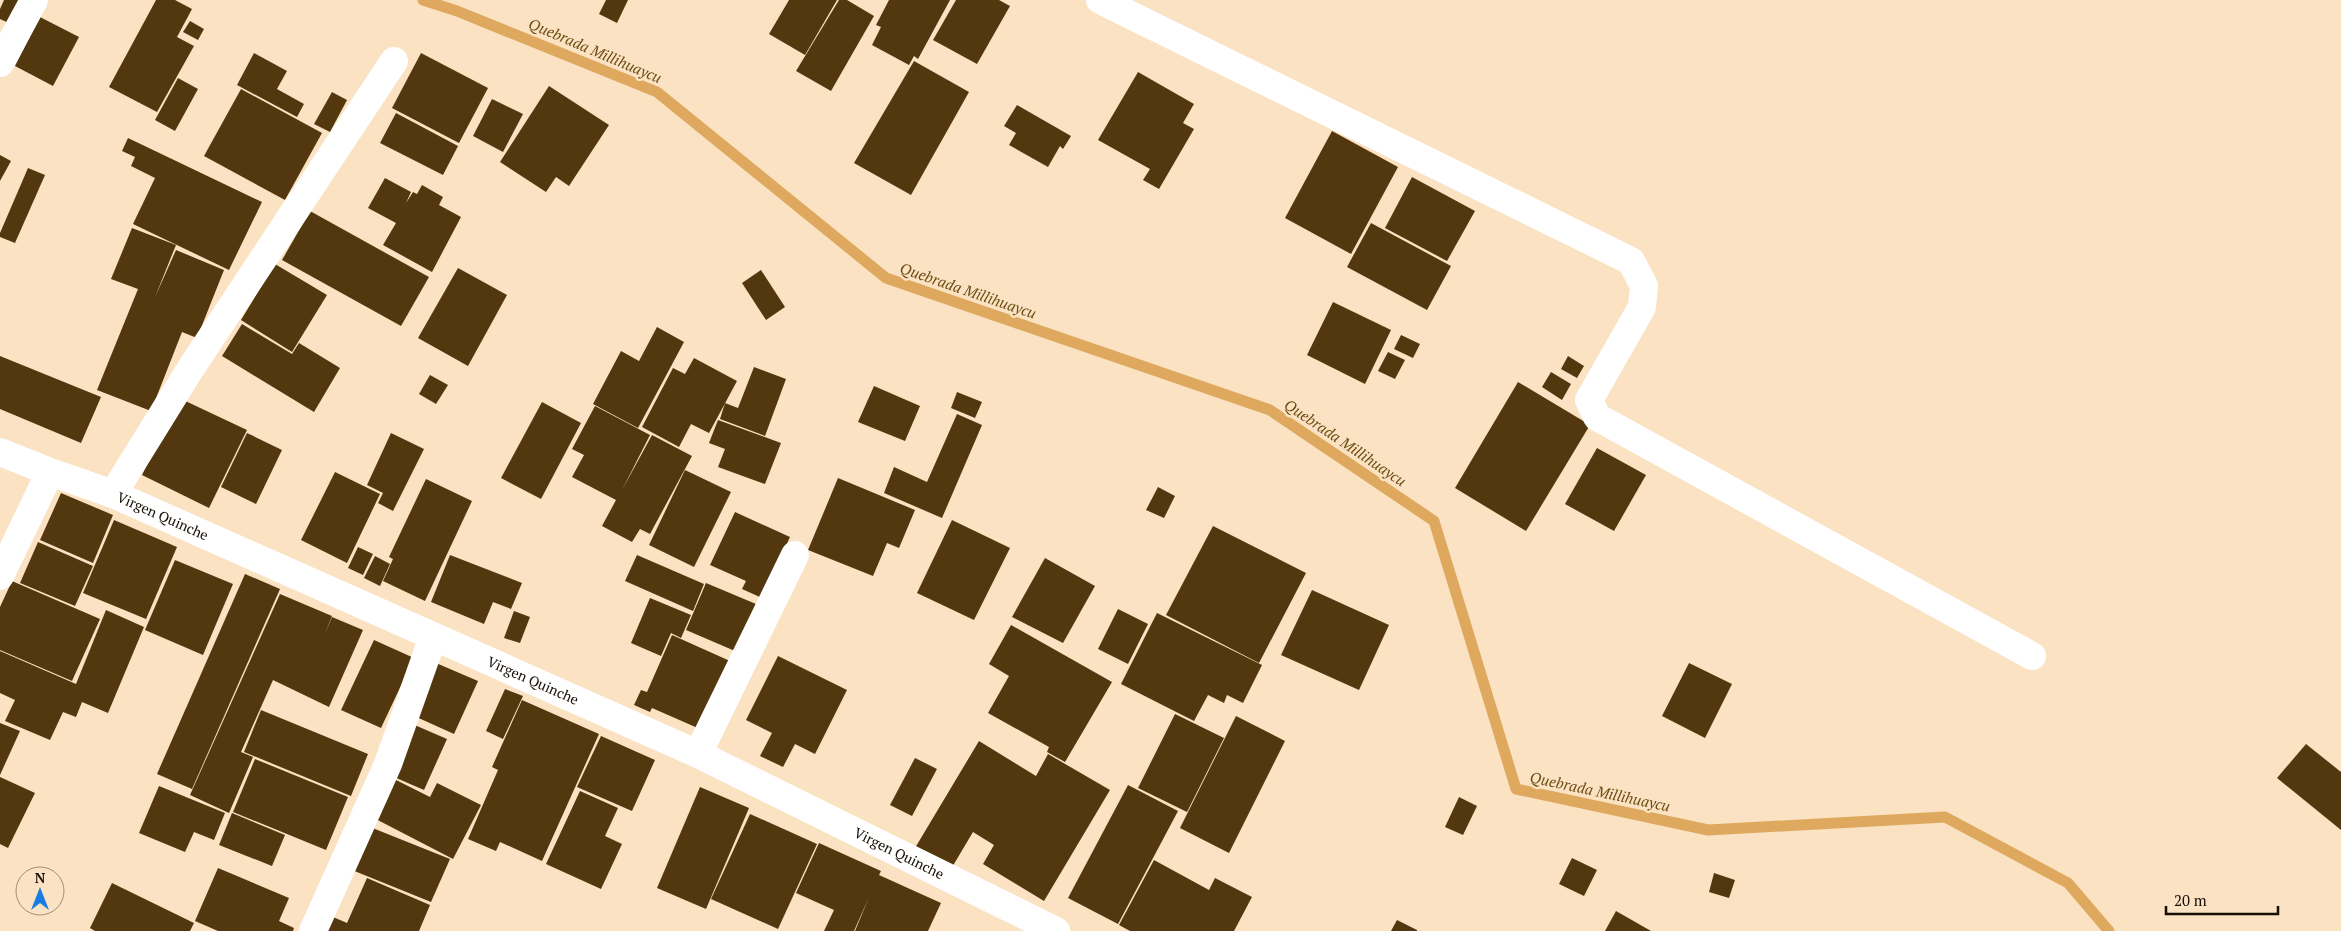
<svg xmlns="http://www.w3.org/2000/svg" width="2341" height="931" viewBox="0 0 2341 931" font-family="'PT Serif',serif">
  <style>
    .lines { fill: none; stroke-linecap: round; stroke-linejoin: round }
    .stream { stroke: #dea95e; stroke-width: 11 }
    .building { fill: #53380f }
    .minor { stroke: #fff; stroke-width: 28 }
    .labels { text-anchor: middle; stroke-width: 5; stroke-linejoin: round; paint-order: stroke }
    .street-label { font-size: 14px; fill: #170f05; stroke: #fae2c3 }
    .water-label { font-size: 15px; font-style: italic; fill: #6f4c12; stroke: #fae2c3 }
  </style>
  <rect width="100%" height="100%" fill="#fae2c3"/>
  <g class="lines">
    <polyline class="stream" points="423,0 457,11 657,92 886,278 1270,410 1434,521 1516,789 1708,830 1945,817 2068,883 2109,931"/>
  </g>
  <g class="building">
    <polygon points="4,0 23,0 11,24 0,19 0,9"/>
    <polygon points="156,0 175,0 192,9 177,37 194,46 157,112 109,87"/>
    <polygon points="606,0 628,0 617,23 599,14"/>
    <polygon points="789,0 837,0 805,55 769,34"/>
    <polygon points="839,0 847,0 874,16 831,91 796,71"/>
    <polygon points="889,0 950,0 918,59 914,56 909,65 872,45 881,27 876,25"/>
    <polygon points="956,0 999,0 1010,6 977,64 933,40"/>
    <polygon points="40,17 79,37 53,86 15,66"/>
    <polygon points="190,21 204,29 198,40 183,32"/>
    <polygon points="254,53 287,71 277,89 304,104 297,117 237,85"/>
    <polygon points="421,53 488,88 459,143 392,108"/>
    <polygon points="914,61 969,92 911,195 854,163"/>
    <polygon points="1138,72 1194,104 1183,123 1194,129 1159,189 1143,180 1150,169 1098,140"/>
    <polygon points="178,78 198,89 175,131 155,120"/>
    <polygon points="549,86 609,125 569,186 556,177 546,192 500,162"/>
    <polygon points="241,89 322,133 285,200 204,156"/>
    <polygon points="332,92 347,100 330,132 314,124"/>
    <polygon points="492,99 523,114 503,152 473,136"/>
    <polygon points="1017,105 1071,136 1063,149 1060,146 1048,167 1009,145 1016,133 1004,126"/>
    <polygon points="396,113 458,146 443,175 380,143"/>
    <polygon points="1332,131 1398,167 1351,254 1285,218"/>
    <polygon points="128,138 262,202 229,270 133,224 155,178 131,166 135,157 122,151"/>
    <polygon points="0,155 11,161 0,181"/>
    <polygon points="28,168 45,175 15,243 0,237 0,233"/>
    <polygon points="1412,177 1475,211 1447,261 1385,228"/>
    <polygon points="385,178 411,192 406,203 413,192 417,194 422,185 443,197 439,205 461,217 432,272 383,245 396,223 368,208"/>
    <polygon points="310,211 429,277 401,326 282,260"/>
    <polygon points="1371,223 1451,266 1427,310 1347,267"/>
    <polygon points="132,228 176,245 155,297 176,250 224,270 197,338 182,332 151,411 97,390 138,289 111,279"/>
    <polygon points="275,264 327,295 292,352 241,320"/>
    <polygon points="458,268 507,295 468,366 418,338"/>
    <polygon points="761,270 785,307 766,320 742,283"/>
    <polygon points="1333,302 1391,330 1365,384 1307,355"/>
    <polygon points="242,324 292,354 299,343 340,368 314,412 222,356"/>
    <polygon points="657,327 684,342 638,428 593,404 621,351 639,361"/>
    <polygon points="1401,335 1420,344 1413,358 1394,349"/>
    <polygon points="1388,352 1405,360 1395,379 1378,371"/>
    <polygon points="0,356 101,397 81,443 0,409"/>
    <polygon points="1568,356 1584,366 1577,378 1561,369"/>
    <polygon points="694,358 737,381 709,433 691,424 679,447 642,427 673,368 685,374"/>
    <polygon points="754,367 786,379 765,436 720,419 725,403 738,408"/>
    <polygon points="1551,372 1571,384 1562,400 1542,387"/>
    <polygon points="430,375 448,385 436,404 419,394"/>
    <polygon points="1518,382 1590,425 1526,531 1455,488"/>
    <polygon points="874,386 920,406 905,441 858,422"/>
    <polygon points="957,392 982,402 975,418 951,408"/>
    <polygon points="179,398 247,430 209,508 142,475"/>
    <polygon points="542,402 581,423 541,499 501,478"/>
    <polygon points="595,406 650,435 622,490 652,435 692,456 650,534 640,529 632,542 602,526 616,500 572,477 584,455 572,449"/>
    <polygon points="957,414 982,425 942,518 884,493 894,467 927,482"/>
    <polygon points="718,420 781,443 765,484 718,467 725,449 709,443"/>
    <polygon points="247,433 282,450 256,504 221,487"/>
    <polygon points="391,433 424,449 393,511 378,503 383,493 367,485"/>
    <polygon points="1597,448 1646,475 1614,531 1565,504"/>
    <polygon points="685,470 731,492 694,567 649,545"/>
    <polygon points="335,472 380,494 347,563 301,540"/>
    <polygon points="838,478 915,510 899,548 887,543 873,576 808,550"/>
    <polygon points="426,479 472,501 425,601 383,581 393,559 389,557"/>
    <polygon points="1158,487 1175,496 1164,518 1146,510"/>
    <polygon points="61,493 113,515 93,563 40,540"/>
    <polygon points="735,512 790,537 762,598 742,589 746,581 710,565"/>
    <polygon points="114,520 177,547 146,619 83,593"/>
    <polygon points="952,520 1010,548 974,620 917,593"/>
    <polygon points="1213,526 1306,573 1259,663 1166,615"/>
    <polygon points="38,542 93,566 75,606 20,583"/>
    <polygon points="358,547 373,554 363,575 348,568"/>
    <polygon points="450,555 522,583 511,609 493,602 484,624 431,602"/>
    <polygon points="637,555 704,584 693,611 625,581"/>
    <polygon points="375,556 390,564 380,586 364,578"/>
    <polygon points="1045,558 1095,586 1063,643 1012,617"/>
    <polygon points="175,560 233,584 203,655 145,630"/>
    <polygon points="245,574 280,589 192,789 157,774"/>
    <polygon points="12,581 100,619 72,681 0,650 0,607"/>
    <polygon points="706,583 756,604 735,651 686,630"/>
    <polygon points="1312,590 1389,625 1359,690 1281,655"/>
    <polygon points="280,594 332,616 324,636 332,617 363,630 329,707 273,680 241,752 253,757 229,813 190,795"/>
    <polygon points="650,598 691,615 681,638 671,633 661,656 631,643"/>
    <polygon points="1118,609 1148,624 1128,664 1098,649"/>
    <polygon points="106,610 144,627 108,713 82,702 76,717 63,712 50,740 5,721 15,700 0,693 0,651 76,684"/>
    <polygon points="514,611 530,617 520,643 504,638"/>
    <polygon points="1157,613 1262,665 1243,703 1227,695 1224,703 1208,695 1194,721 1121,684"/>
    <polygon points="1011,625 1112,682 1065,762 1047,752 1049,747 988,713 1009,676 989,664"/>
    <polygon points="672,635 730,661 700,729 652,708 650,712 634,705 641,690 647,692"/>
    <polygon points="374,640 414,658 381,728 341,710"/>
    <polygon points="778,656 847,690 815,754 795,744 783,767 760,756 772,733 746,720"/>
    <polygon points="436,663 478,681 454,734 412,715"/>
    <polygon points="1689,663 1732,684 1705,738 1662,716"/>
    <polygon points="505,689 523,696 503,739 486,731"/>
    <polygon points="522,700 599,734 542,861 500,842 496,851 468,839 498,770 492,767"/>
    <polygon points="261,710 368,754 351,796 244,752"/>
    <polygon points="1175,714 1224,738 1187,812 1138,788"/>
    <polygon points="1236,716 1285,741 1229,853 1180,828"/>
    <polygon points="0,723 20,731 0,775"/>
    <polygon points="410,723 447,739 424,790 387,774"/>
    <polygon points="601,736 655,760 632,811 577,787"/>
    <polygon points="979,741 1036,776 1048,754 1110,790 1044,901 983,864 994,845 973,832 951,869 915,848"/>
    <polygon points="2306,744 2341,772 2341,830 2277,778"/>
    <polygon points="915,758 937,769 912,816 890,805"/>
    <polygon points="255,759 348,797 326,850 233,812"/>
    <polygon points="388,776 430,797 437,783 481,805 453,859 368,815"/>
    <polygon points="0,777 35,793 8,848 0,844"/>
    <polygon points="1128,785 1178,811 1118,924 1068,898"/>
    <polygon points="159,786 225,813 214,840 194,832 185,852 139,833"/>
    <polygon points="700,787 749,808 706,909 657,888"/>
    <polygon points="580,791 618,808 605,836 622,844 601,889 546,864"/>
    <polygon points="1459,797 1477,806 1463,835 1445,827"/>
    <polygon points="232,813 285,835 272,866 219,845"/>
    <polygon points="750,814 817,844 778,929 711,899"/>
    <polygon points="365,825 450,859 431,902 347,868"/>
    <polygon points="819,843 881,871 879,875 941,903 928,931 855,931 869,897 854,931 824,931 834,910 796,893"/>
    <polygon points="1572,858 1597,870 1584,896 1559,884"/>
    <polygon points="1154,860 1209,890 1215,878 1252,897 1234,931 1130,931 1119,925"/>
    <polygon points="218,868 289,898 279,921 294,928 293,931 218,931 195,921"/>
    <polygon points="1714,873 1735,880 1729,898 1709,892"/>
    <polygon points="367,878 430,905 419,931 326,931 333,917 347,923"/>
    <polygon points="112,883 194,923 190,931 95,931 90,928"/>
    <polygon points="1616,911 1651,931 1605,931"/>
    <polygon points="1397,920 1417,930 1417,931 1391,931"/>
  </g>
  <g class="lines">
    <g class="minor">
      <polyline points="1100,0 1631,261 1644,286 1642,307 1589,400 1597,417 2032,656"/>
      <polyline points="0,63 34,0"/>
      <path id="s1" d="M0,452L50,472L113,494L698,754L1056,931"/>
      <polyline points="113,494 191,368 394,61"/>
      <polyline points="0,576 50,472"/>
      <polyline points="698,754 795,555"/>
      <polyline points="313,931 388,764 433,637"/>
    </g>
  </g>
  <g class="labels">
    <g class="street-label">
      <text dy="5" stroke="none"><textPath href="#s1" startOffset="175">Virgen Quinche</textPath></text>
      <text dy="5" stroke="none"><textPath href="#s1" startOffset="580">Virgen Quinche</textPath></text>
      <text dy="5" stroke="none"><textPath href="#s1" startOffset="985">Virgen Quinche</textPath></text>
    </g>
    <g class="water-label">
      <text transform="translate(595 51) rotate(23)" y="5">Quebrada Millihuaycu</text>
      <text transform="translate(968 291) rotate(19)" y="5">Quebrada Millihuaycu</text>
      <text transform="translate(1345 443) rotate(34)" y="5">Quebrada Millihuaycu</text>
      <text transform="translate(1600 792) rotate(12)" y="5">Quebrada Millihuaycu</text>
    </g>
  </g>
  <g transform="translate(40 891)"><circle r="24" fill="#fae2c3" stroke="#9f8e77"/>
  <path d="M0-4L9 19L0 12L-9 19Z" fill="#197ce4"/>
  <text y="-8" font-size="14" font-weight="bold" text-anchor="middle" fill="#170f05">N</text>
  </g>
  <path d="M2166 906v8h112v-8" fill="none" stroke="#170f05" stroke-width="2.5"/>
  <text x="2174" y="906" font-size="15" fill="#170f05" stroke="#fae2c3" stroke-width="4" paint-order="stroke">20 m</text>
</svg>
